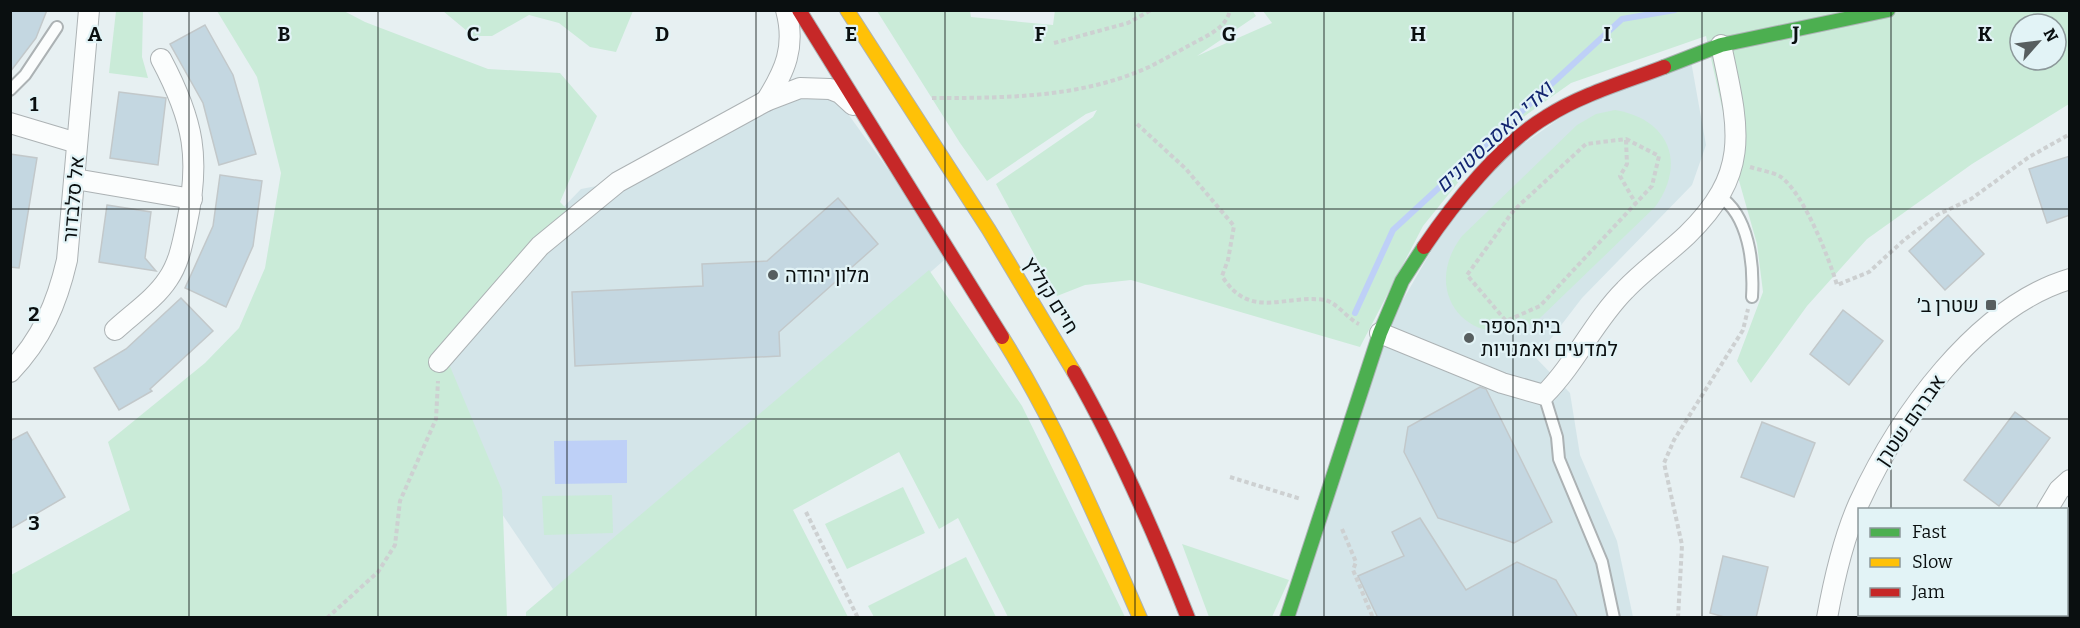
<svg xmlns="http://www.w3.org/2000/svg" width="2080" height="628" viewBox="0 0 2080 628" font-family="Bitter,Heebo,serif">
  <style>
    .built { fill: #d4e5e9 }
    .green { fill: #caebd8; fill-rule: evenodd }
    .water { fill: #bed0f7 }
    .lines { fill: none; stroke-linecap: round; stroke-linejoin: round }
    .stream { stroke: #bed0f7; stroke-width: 6 }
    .building { fill: #c4d7e1; stroke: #c2c8ca; stroke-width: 1.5 }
    .lane-casing { stroke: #acb2b4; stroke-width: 14 }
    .street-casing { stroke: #acb2b4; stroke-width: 22 }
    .fast-casing { stroke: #acb2b4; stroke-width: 16 }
    .slow-casing { stroke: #acb2b4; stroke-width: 16 }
    .jam-casing { stroke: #acb2b4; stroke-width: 16 }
    .path { stroke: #cdd0d1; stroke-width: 4; stroke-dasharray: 4.5 3; stroke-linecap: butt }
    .lane { stroke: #fbfdfd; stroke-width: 10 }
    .street { stroke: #fbfdfd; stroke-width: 20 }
    .fast { stroke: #4caf50; stroke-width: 14 }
    .slow { stroke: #ffc107; stroke-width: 14 }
    .jam { stroke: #c62828; stroke-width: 14 }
    .grid { fill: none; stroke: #0a0f10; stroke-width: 1.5; stroke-opacity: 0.55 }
    .poi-dot { fill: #575e5f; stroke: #e2f3f6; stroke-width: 2 }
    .labels { text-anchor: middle; stroke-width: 4.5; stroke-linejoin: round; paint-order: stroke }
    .street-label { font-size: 20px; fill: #0a0f10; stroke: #e2f3f6 }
    .poi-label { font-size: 20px; fill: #0a0f10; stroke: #e2f3f6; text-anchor: start }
    .water-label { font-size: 21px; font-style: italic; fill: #12246f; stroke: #e2f3f6 }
    .grid-label { font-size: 20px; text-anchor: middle; font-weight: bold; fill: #0a0f10; stroke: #e2f3f6; stroke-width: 4.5; stroke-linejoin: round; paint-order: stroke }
  </style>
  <rect width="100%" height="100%" fill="#e7f0f2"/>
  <g class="built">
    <polygon points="1691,61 1706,145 1692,185 1582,298 1536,358 1570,393 1580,455 1617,541 1633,617 1295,618 1393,317 1452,215 1515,150 1577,106"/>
    <polygon points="830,89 950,255 559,598 405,371 581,189 618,182 766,101"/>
  </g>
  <g class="green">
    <path d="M1055,10H1252L1256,16L1197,56L1272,23L1263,11H2069V104L1972,164L1867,239L1807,306L1751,383L1737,361L1763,292L1757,244L1736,170L1706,36L1571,83L1494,138L1423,226L1360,347L1131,280L1085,285L1057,296L996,184L1093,117L1097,110L1086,114L987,181L960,143L877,11H970L971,17L1053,25ZM2020,24H2056V60H2020Z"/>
    <polygon points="116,11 143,11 142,57 148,78 109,73"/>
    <polygon points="217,11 344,11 365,22 488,69 560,73 597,116 560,202 570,212 449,364 502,490 507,617 11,618 11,575 130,510 108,442 205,363 239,328 265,268 281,173 257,77"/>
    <polygon points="443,11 633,11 616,52 590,47 559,23 529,15 492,36 473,36"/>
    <path d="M1615,110C1669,119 1687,163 1655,207L1540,318C1477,360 1416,296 1462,236L1577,125L1596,114Z"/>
    <polygon points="929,270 1022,406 1125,617 1008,617 958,518 939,529 899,452 793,510 848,617 526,618 526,612"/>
    <polygon points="903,487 925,533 847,569 825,524"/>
    <polygon points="612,495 613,533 544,535 542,496"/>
    <polygon points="1182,544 1289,580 1272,617 1209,617"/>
    <polygon points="966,557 996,617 874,617 868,606"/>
  </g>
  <polygon class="water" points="627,440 627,483 555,484 554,441"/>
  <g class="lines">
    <polyline class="stream" points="1355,313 1393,230 1622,19 1675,10"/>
  </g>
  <g class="building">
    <polygon points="10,10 47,10 36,38 10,72"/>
    <polygon points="205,25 233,75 256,154 219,165 203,103 170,44"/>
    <polygon points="119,92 166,98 158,165 110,158"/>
    <polygon points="10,154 37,158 19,268 10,267"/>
    <polygon points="2070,156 2070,215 2047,223 2029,169"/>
    <polygon points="220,175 262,181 253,246 226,307 185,288 213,226"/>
    <polygon points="838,198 878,244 779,332 780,356 575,366 572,292 703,286 702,264 767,261"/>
    <polygon points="107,205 151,212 145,258 156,271 99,262"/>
    <polygon points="1948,215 1984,254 1945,290 1909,251"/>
    <polygon points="181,298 213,331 150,389 152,391 119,410 94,368 126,349"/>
    <polygon points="1843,310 1883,341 1849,385 1810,354"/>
    <polygon points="1480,387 1486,389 1552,522 1514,543 1438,518 1404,452 1408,427"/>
    <polygon points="2015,412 2050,438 1999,506 1964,480"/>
    <polygon points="1762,422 1815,443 1794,497 1741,477"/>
    <polygon points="27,432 65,497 10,529 10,441"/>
    <polygon points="1420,518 1466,590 1517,562 1556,580 1578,618 1378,618 1358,576 1404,556 1392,532"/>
    <polygon points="1723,556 1768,567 1756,618 1728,618 1710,613"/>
  </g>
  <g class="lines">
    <g class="lane-casing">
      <g id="lane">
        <polyline points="10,90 25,75 57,27"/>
        <path d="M1719,196C1749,215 1754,264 1752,297"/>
        <polyline points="1544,395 1557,437 1559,459 1602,562 1614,618"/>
      </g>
    </g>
    <g class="street-casing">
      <g id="street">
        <path d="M766,101C785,71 796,47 786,10"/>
        <polyline points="10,123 77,143"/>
        <polyline points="75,179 192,199"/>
        <path d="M115,330C132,314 155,299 168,279C179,263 182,245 186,227C201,159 194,121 161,59"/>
        <path d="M1380,333L1502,383L1544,395C1576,363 1594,321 1625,290C1644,270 1667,254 1687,235C1753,171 1738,126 1721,45"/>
        <polyline points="439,362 540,246 618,182 766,101 800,88 830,89 840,93 853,105"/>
        <path d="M10,372C42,339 57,303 67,260L89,10"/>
        <polyline points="2047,510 2059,490 2070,480"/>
        <polyline points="2016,614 2016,618"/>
        <path d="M1827,618C1834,579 1843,539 1859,503C1898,418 1976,307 2070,279"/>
      </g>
    </g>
    <g class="fast-casing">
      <g id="fast">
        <polyline points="1664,67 1721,45 1888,10"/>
        <polyline points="1287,618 1380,333 1402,281 1424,247"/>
      </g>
    </g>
    <g class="slow-casing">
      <g id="slow">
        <polyline points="847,10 989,230 1074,372"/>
        <path d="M1002,337C1058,427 1098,522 1140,618"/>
      </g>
    </g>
    <g class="jam-casing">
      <g id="jam">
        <polyline points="799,10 1002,337"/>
        <path d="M1424,247C1453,204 1501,144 1546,117C1582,94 1625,82 1664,67"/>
        <path d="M1074,372C1119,451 1155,534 1188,618"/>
      </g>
    </g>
    <g class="path">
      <polyline points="1054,43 1128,23 1151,10"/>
      <path d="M932,98C1005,98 1081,98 1149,67C1163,60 1177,52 1190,45C1206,36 1226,29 1230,10"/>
      <path d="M1137,124L1186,169L1234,226L1228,260L1222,276C1250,321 1284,294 1325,300C1336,302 1348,319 1359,324"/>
      <polygon points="1626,139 1659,156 1652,186 1540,306 1506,321 1467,275 1514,210 1586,144"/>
      <polyline points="1626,140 1627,164 1620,176 1636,204"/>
      <path d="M1750,167C1759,170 1773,172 1781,177C1804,194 1829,258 1837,285L1869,272L1904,240L1937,215L1971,199L2029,157L2070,134"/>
      <polyline points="1230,477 1301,499"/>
      <polyline points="806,512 858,618"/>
      <polyline points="1342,529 1356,562 1353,570 1373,618"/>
      <polyline points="327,618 378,572 395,545 400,501 436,419 438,381"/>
      <polyline points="1678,618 1682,545 1664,463 1674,440 1743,330 1748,309"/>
    </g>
    <use href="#lane" class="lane"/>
    <use href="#street" class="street"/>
    <use href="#fast" class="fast"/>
    <use href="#slow" class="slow"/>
    <use href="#jam" class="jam"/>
  </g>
  <path class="grid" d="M189,10V618M378,10V618M567,10V618M756,10V618M945,10V618M1135,10V618M1324,10V618M1513,10V618M1702,10V618M1891,10V510M10,209H2070M10,419H2070M1891,614V618"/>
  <g class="poi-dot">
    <circle cx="773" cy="275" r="6"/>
    <rect x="1985" y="299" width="12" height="12" rx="3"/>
    <circle cx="1469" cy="338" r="6"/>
  </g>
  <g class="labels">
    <g class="street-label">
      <text transform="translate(73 199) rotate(-85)" y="7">אל סלבדור</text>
      <text transform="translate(1051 295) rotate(58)" y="7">חיים קוליץ</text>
      <text transform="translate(1910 420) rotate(-55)" y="7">אברהם שטרן</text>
    </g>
    <g class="poi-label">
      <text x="785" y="282">מלון יהודה</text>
      <text x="1979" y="312" text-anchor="end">שטרן ב׳</text>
      <text x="1481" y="333">בית הספר<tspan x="1481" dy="23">למדעים ואמנויות</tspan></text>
    </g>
    <g class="water-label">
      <text transform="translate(1494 137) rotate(-43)" y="7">ואדי האסבסטונים</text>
    </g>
  </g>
  <g class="grid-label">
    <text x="95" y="41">A</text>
    <text x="284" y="41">B</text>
    <text x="473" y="41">C</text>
    <text x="662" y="41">D</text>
    <text x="851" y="41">E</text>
    <text x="1040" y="41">F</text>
    <text x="1229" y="41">G</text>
    <text x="1418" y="41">H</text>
    <text x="1607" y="41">I</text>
    <text x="1796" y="41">J</text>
    <text x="1985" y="41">K</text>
    <text x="34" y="111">1</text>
    <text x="34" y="321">2</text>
    <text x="34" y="530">3</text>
  </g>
  <rect width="2080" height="628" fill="none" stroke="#0a0f10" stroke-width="24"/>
  <rect x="1858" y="508" width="210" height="108" fill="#e2f3f6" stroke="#8c989a" stroke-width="1.5"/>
  <rect x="1870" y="528" width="30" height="9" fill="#4caf50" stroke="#8c989a" stroke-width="1.5"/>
  <text x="1912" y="538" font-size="18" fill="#0a0f10">Fast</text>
  <rect x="1870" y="558" width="30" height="9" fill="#ffc107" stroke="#8c989a" stroke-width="1.5"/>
  <text x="1912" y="568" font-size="18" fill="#0a0f10">Slow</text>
  <rect x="1870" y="588" width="30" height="9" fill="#c62828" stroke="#8c989a" stroke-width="1.5"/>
  <text x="1912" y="598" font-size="18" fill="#0a0f10">Jam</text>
  <g transform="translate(2038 42) rotate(62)"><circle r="28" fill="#e2f3f6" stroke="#8c989a" stroke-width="1.5"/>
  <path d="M0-4.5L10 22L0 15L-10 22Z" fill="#575e5f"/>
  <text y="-9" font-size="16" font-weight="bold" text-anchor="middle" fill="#0a0f10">N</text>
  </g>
</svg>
